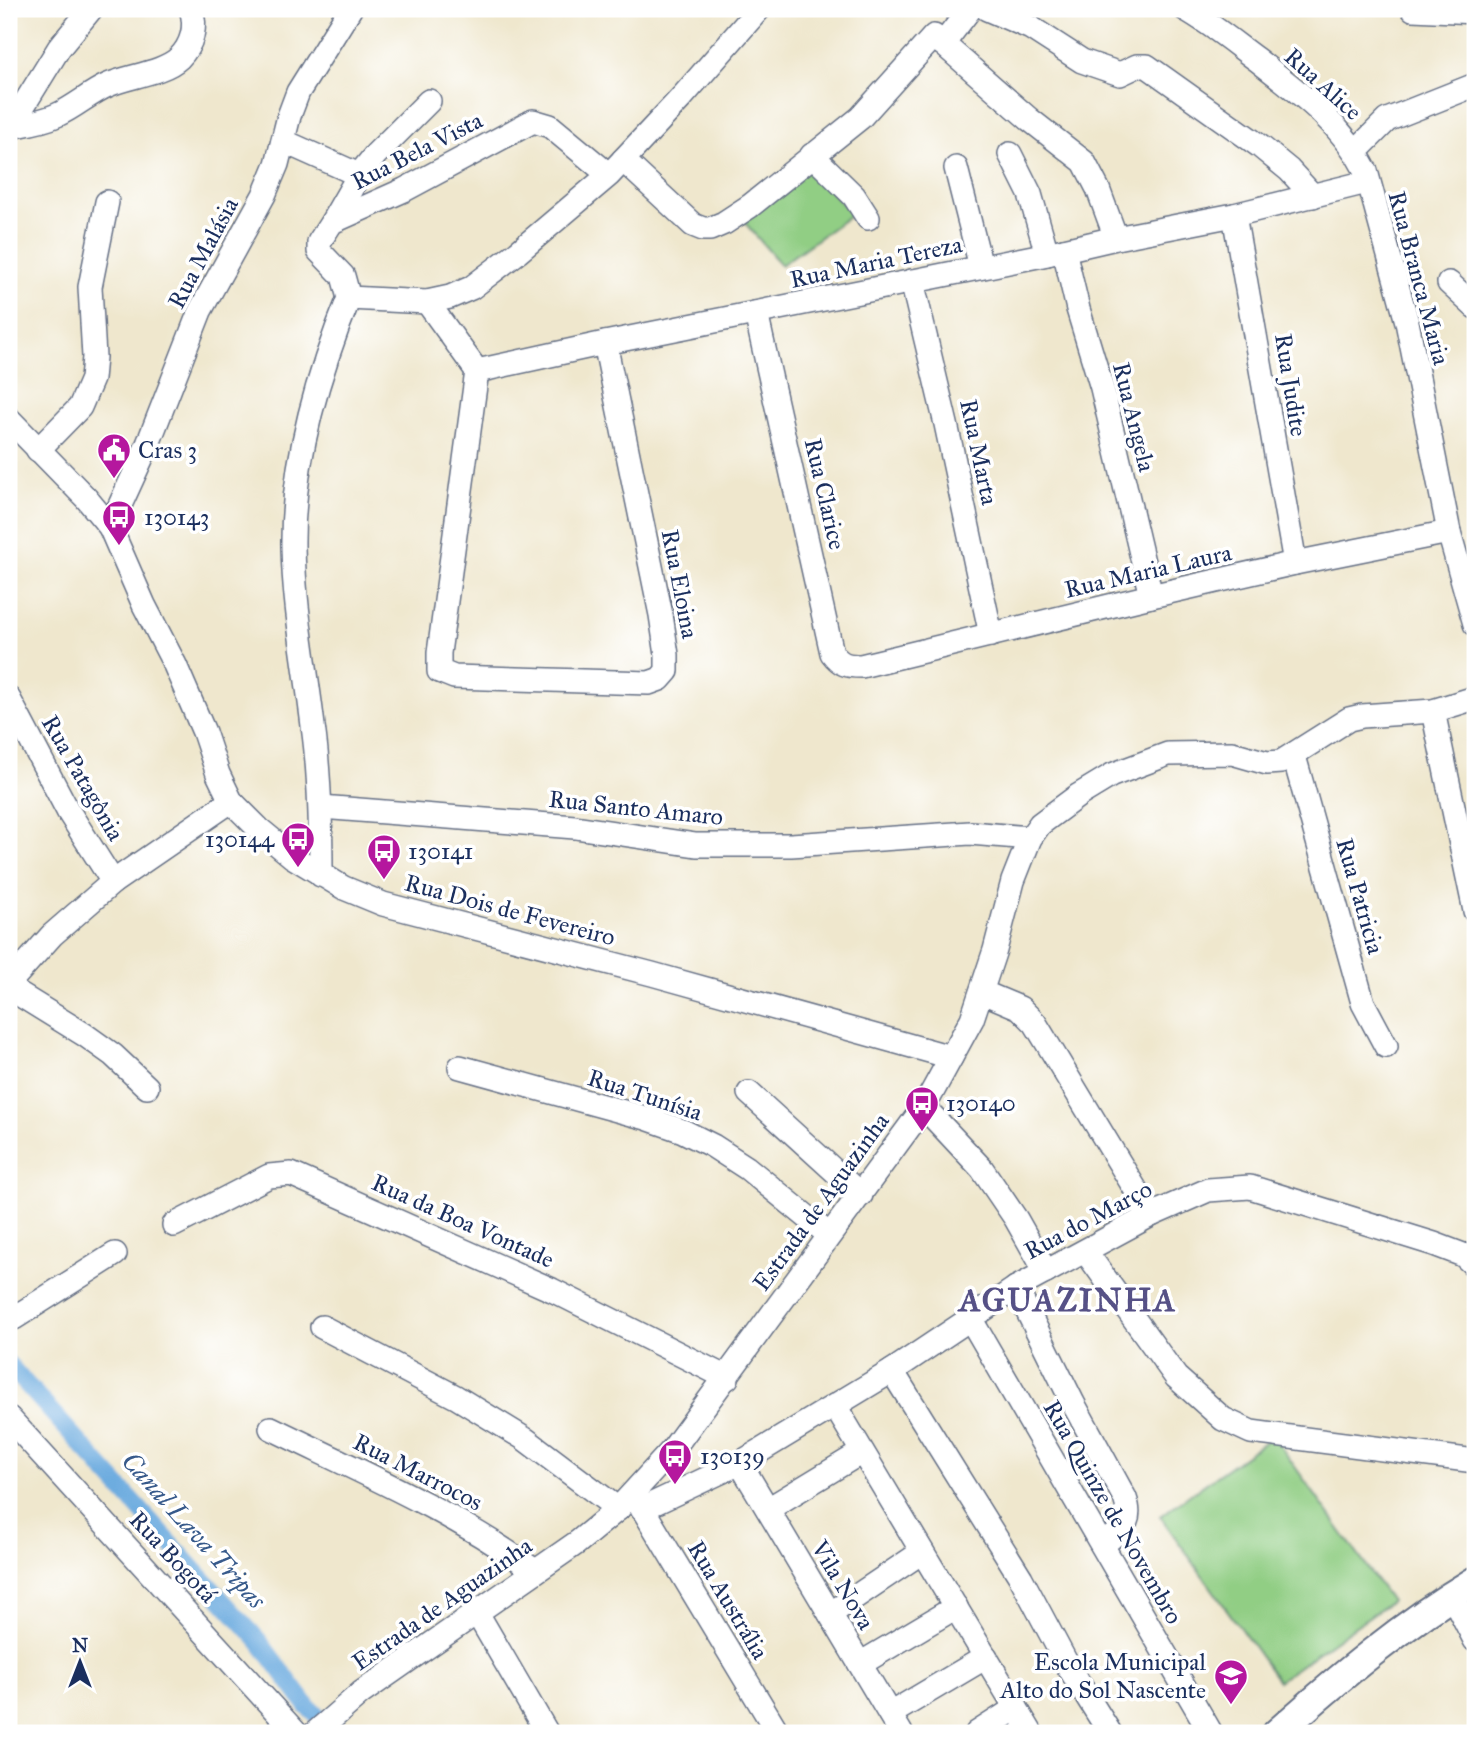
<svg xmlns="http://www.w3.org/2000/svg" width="1484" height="1742" viewBox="0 0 1484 1742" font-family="'IM FELL Great Primer',serif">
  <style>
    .green { fill: #91ce84; stroke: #567e71; stroke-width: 2 }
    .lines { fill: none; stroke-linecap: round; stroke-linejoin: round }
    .canal { stroke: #6cabdf; stroke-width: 18 }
    .minor-casing { stroke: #656f85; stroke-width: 26 }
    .major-casing { stroke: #656f85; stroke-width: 32 }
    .minor { stroke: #fff; stroke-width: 23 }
    .major { stroke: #fff; stroke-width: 28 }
    .labels { text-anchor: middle; stroke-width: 7; stroke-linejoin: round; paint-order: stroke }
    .street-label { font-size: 24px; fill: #1b2f5e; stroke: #fff }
    .poi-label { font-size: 24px; fill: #1b2f5e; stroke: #fff; text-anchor: start }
    .water-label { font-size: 26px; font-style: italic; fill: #375a8b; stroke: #fff }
    .district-label { font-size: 32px; font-weight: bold; letter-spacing: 2px; fill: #565186; stroke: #fff }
  </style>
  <rect width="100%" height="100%" fill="#fff"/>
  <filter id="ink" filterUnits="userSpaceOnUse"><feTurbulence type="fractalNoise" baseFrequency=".0143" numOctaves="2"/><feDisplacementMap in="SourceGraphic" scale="14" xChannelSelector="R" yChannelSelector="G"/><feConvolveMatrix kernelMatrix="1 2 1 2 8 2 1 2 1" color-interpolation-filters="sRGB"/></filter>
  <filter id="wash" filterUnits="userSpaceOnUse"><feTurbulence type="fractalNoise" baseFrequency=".00686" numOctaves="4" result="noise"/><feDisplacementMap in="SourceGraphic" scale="28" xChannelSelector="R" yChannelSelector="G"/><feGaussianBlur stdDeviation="1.57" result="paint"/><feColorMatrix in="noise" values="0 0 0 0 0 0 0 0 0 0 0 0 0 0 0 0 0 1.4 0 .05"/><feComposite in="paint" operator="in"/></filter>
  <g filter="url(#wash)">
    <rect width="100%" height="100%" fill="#efe7cd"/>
    <g class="green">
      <polygon points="805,163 852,214 781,265 739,216"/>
      <polygon points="1273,1436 1391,1601 1278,1681 1160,1516"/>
    </g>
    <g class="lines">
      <polyline class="canal" points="9,1365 259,1641 308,1707 336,1733"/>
    </g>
  </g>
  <g filter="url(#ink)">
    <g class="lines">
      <g class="minor-casing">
        <g id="minor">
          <polyline points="987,9 1031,28 1082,61 1120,74 1137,66 1147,66 1261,147 1289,170 1313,196"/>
          <path d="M1185,9C1210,23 1233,42 1256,59C1297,91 1342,123 1366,171L1407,322L1449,532L1475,624"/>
          <polyline points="1413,9 1475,12"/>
          <polyline points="943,44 970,9"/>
          <path d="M10,127C26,124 42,122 57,115C75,107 90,93 108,85C128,76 163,73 179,58C192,45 197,27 191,9"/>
          <polyline points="9,129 59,48 91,9"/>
          <polyline points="283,141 359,175"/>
          <polyline points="1356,151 1387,120 1475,85"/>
          <polyline points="1010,154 1030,194 1047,254"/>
          <polyline points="812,155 854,196 868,218"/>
          <polyline points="623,160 693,225 703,229 710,229 724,223 750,206 860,118 934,36 1029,119 1084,162 1098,189 1116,238"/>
          <polyline points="956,168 981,267"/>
          <polyline points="609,175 550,126 533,121 404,190 332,222 319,242 319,251 343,276 349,298 427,302 450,297 471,288 518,252 609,175 682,97 759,9"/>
          <polyline points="1234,215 1295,563"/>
          <polyline points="332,222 359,175 376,154 429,101"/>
          <polyline points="1064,250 1078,309 1102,388 1151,596"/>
          <polyline points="912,281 946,424 991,635"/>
          <polyline points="1449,283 1475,307"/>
          <polyline points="427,302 477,371"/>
          <path d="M756,313L832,653C841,665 847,666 861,666L1151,596L1295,563L1449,532"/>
          <polyline points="477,371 605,343 1038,256 1116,238 1234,215 1367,182"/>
          <polyline points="477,371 439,653 439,671 454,677 649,683 660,679 667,671 667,655 661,615 605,343"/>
          <polyline points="9,419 86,498 110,527 144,605 175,665 204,732 218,774 231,801 259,829 293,857 344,888 383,904 652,974 951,1057"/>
          <polyline points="38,450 80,407 92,379 94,357 90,287 107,202"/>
          <polyline points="110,527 148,444 200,311 264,195 277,164 289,116 298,92 350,9"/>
          <polyline points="9,699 68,811 113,882"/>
          <polyline points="1433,711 1475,911"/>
          <polyline points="1294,756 1363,1003 1386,1046"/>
          <polyline points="321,807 575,827 696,845 791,845 970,833 1030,838"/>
          <path d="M321,875C321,825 320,775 313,726C306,666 294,607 293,546C292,464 318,374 349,298"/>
          <polyline points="9,983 52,935 113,882 231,801"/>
          <polyline points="9,988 85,1035 113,1055 147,1087"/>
          <polyline points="982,992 1020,1008 1035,1023 1151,1215"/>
          <polyline points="460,1067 646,1118 683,1131 713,1146 747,1168 828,1234"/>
          <polyline points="749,1093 861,1195"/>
          <polyline points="924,1107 982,1169 1016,1219 1046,1272"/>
          <polyline points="174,1225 269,1176 291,1174 552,1290 727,1378"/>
          <polyline points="1086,1252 1176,1377 1223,1419 1251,1432 1475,1461"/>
          <path d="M1016,1288L1073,1403L1125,1498C1134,1524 1121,1528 1103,1545"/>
          <polyline points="9,1312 14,1318 115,1254"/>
          <polyline points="970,1318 1211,1733"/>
          <polyline points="322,1327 456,1397 525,1439 618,1509"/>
          <polyline points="892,1371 1021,1578 1068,1666 1110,1733"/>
          <polyline points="835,1406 1031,1733"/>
          <polyline points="9,1418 296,1733"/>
          <path d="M271,1428C361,1472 454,1512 535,1571"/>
          <polyline points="740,1463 901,1733"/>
          <polyline points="635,1496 778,1733"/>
          <polyline points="642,1509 740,1463 892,1371 1016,1288 1151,1215 1208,1190 1250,1187 1434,1244 1463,1255 1475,1266"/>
          <polyline points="768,1509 862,1452"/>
          <polyline points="1452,1595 1475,1640"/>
          <polyline points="477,1613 547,1733"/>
          <polyline points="830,1614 922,1552"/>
          <polyline points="860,1664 956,1607"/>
          <polyline points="890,1714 986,1657"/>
          <polyline points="315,1733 361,1693 578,1542 618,1509 673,1449 924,1107 972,1019 995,950 1013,881 1030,838 1040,824 1079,795 1112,775 1168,754 1232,753 1267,763 1281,762 1349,719 1362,716 1433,711 1475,698"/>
          <polyline points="977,1733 1016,1708"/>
        </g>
      </g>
      <g class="major-casing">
        <path id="major" d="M1277,1733C1339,1678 1403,1624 1475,1581"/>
      </g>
      <use href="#minor" class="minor"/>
      <use href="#major" class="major"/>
    </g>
  </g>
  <defs>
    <g id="civic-pin" transform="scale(1.75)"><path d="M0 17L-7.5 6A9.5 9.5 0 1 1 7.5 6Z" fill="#b5179e" stroke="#fff"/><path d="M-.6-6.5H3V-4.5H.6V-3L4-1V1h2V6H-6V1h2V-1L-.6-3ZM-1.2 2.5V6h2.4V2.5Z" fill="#fff"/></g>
    <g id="bus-pin" transform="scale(1.75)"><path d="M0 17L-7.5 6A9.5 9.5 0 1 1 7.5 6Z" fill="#b5179e" stroke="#fff"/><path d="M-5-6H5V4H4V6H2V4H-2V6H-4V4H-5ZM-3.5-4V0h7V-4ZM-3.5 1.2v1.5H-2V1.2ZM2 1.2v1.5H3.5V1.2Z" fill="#fff"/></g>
    <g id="school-pin" transform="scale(1.75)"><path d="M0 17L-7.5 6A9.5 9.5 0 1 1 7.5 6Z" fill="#b5179e" stroke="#fff"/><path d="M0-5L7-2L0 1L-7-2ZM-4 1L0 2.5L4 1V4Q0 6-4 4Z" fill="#fff"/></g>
  </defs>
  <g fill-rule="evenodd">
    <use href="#civic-pin" x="114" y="450"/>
    <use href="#bus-pin" x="119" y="517"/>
    <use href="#bus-pin" x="298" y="839"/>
    <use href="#bus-pin" x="384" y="851"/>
    <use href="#bus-pin" x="922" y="1103"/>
    <use href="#bus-pin" x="675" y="1456"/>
    <use href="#school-pin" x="1231" y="1676"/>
  </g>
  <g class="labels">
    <g class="street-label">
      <text transform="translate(1323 84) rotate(42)" y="8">Rua Alice</text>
      <text transform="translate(417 151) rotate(-27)" y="8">Rua Bela Vista</text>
      <text transform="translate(203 253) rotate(-62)" y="8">Rua Malásia</text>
      <text transform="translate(876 262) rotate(-12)" y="8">Rua Maria Tereza</text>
      <text transform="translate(1419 278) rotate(75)" y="8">Rua Branca Maria</text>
      <text transform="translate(1291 385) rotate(81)" y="8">Rua Judite</text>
      <text transform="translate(1134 417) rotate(76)" y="8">Rua Angela</text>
      <text transform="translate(979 452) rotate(78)" y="8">Rua Marta</text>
      <text transform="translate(825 494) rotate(77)" y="8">Rua Clarice</text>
      <text transform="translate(1148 571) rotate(-13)" y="8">Rua Maria Laura</text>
      <text transform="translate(680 584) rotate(79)" y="8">Rua Eloina</text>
      <text transform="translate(83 778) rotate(60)" y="8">Rua Patagônia</text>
      <text transform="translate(636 808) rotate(6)" y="8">Rua Santo Amaro</text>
      <text transform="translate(1360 896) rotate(74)" y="8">Rua Patricia</text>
      <text transform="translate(510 910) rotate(15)" y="8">Rua Dois de Fevereiro</text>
      <text transform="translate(645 1095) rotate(18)" y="8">Rua Tunísia</text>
      <text transform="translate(821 1202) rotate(-54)" y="8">Estrada de Aguazinha</text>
      <text transform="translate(1088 1220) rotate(-28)" y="8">Rua do Março</text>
      <text transform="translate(463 1221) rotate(24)" y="8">Rua da Boa Vontade</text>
      <text transform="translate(418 1472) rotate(27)" y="8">Rua Marrocos</text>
      <text transform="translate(1113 1512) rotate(60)" y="8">Rua Quinze de Novembro</text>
      <text transform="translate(173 1557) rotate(47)" y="8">Rua Bogotá</text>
      <text transform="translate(843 1585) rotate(59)" y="8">Vila Nova</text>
      <text transform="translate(728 1600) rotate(59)" y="8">Rua Austrália</text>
      <text transform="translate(442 1604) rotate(-35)" y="8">Estrada de Aguazinha</text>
    </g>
    <g class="poi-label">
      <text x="138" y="458">Cras 3</text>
      <text x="144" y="525">130143</text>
      <text x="274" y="847" text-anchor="end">130144</text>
      <text x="408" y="859">130141</text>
      <text x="946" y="1111">130140</text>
      <text x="700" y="1464">130139</text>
      <text x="1206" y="1670" text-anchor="end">Escola Municipal<tspan x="1206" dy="28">Alto do Sol Nascente</tspan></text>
    </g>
    <g class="water-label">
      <text transform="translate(194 1530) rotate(48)" y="9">Canal Lava Tripas</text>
    </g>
    <g class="district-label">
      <text x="1068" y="1311">AGUAZINHA</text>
    </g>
  </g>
  <rect width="1484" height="1742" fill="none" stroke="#fff" stroke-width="35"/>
  <g transform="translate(80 1662)" stroke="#ffffff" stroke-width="5" paint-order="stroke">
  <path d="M0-5L12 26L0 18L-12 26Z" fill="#1b2f5e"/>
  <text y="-10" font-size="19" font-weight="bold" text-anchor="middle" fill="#1b2f5e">N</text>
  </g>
</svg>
